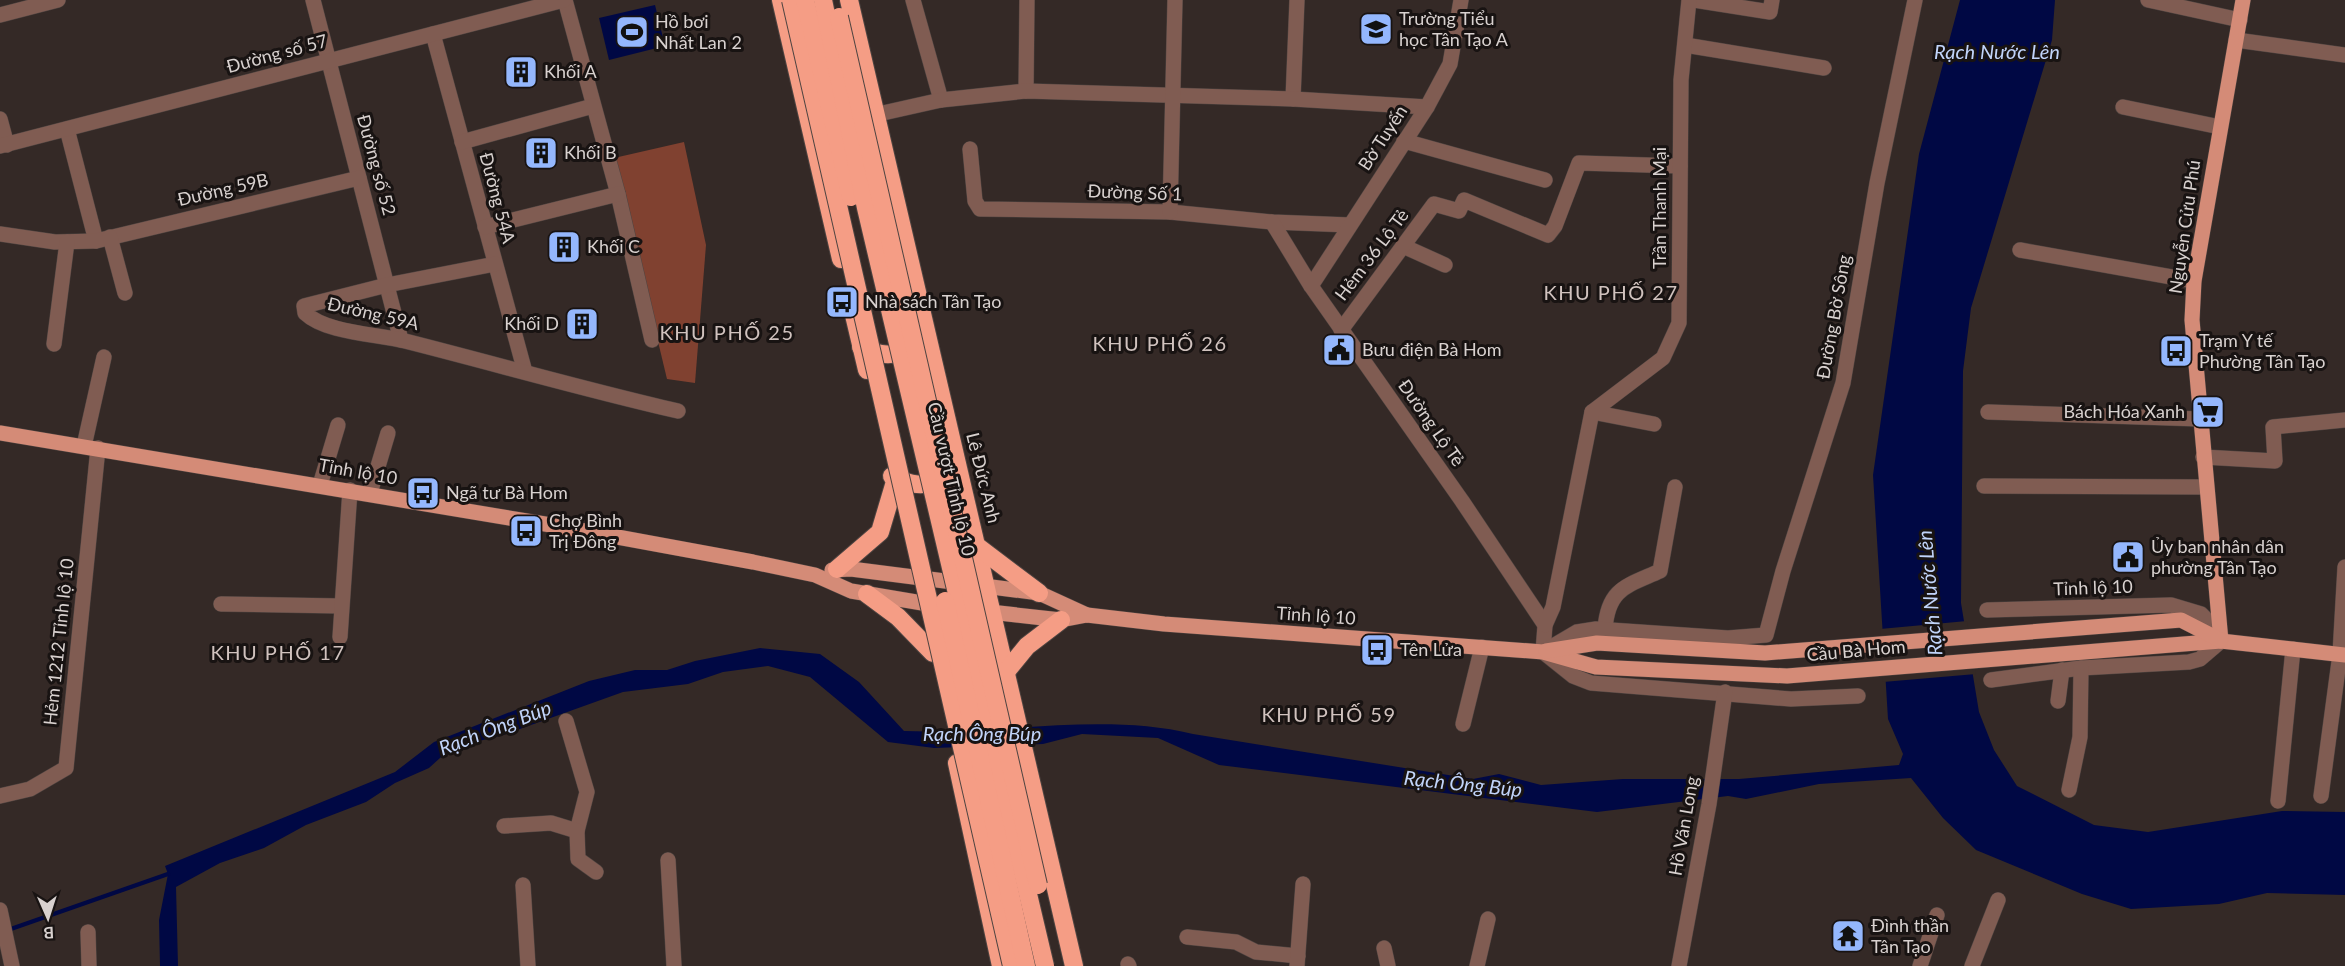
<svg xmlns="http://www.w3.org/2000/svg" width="2345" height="966" viewBox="0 0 2345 966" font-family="Lato,sans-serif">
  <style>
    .green { fill: #804130 }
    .water { fill: #000844 }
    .pier { fill: #342926 }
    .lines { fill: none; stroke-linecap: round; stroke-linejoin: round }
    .stream { stroke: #000844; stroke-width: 4.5 }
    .minor-casing { stroke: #4e4441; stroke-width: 16 }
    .major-casing { stroke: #4e4441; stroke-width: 16 }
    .highway-casing { stroke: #4e4441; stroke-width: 20 }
    .minor { stroke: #805c52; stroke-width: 15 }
    .major { stroke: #d48b77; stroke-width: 15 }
    .highway { stroke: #f59d85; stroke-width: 18 }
    .highway-bridge-casing { stroke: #4e4441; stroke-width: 20; stroke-linecap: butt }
    .highway-bridge { stroke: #f59d85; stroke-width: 18 }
    .labels { text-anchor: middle; stroke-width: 6; stroke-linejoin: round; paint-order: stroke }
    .poi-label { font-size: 18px; fill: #d8d1cf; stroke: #181312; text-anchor: start }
    .street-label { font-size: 18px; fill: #d8d1cf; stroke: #181312 }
    .water-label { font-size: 20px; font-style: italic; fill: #c1d4fa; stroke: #181312 }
    .neighbourhood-label { font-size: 20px; letter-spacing: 1.5px; fill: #d0c2be; stroke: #181312 }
  </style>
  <rect width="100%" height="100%" fill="#342926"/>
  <polygon class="green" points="684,142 706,245 695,383 667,379 614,158"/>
  <g class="water">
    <path d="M1960,0H2055L2052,40L1971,308L1963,371L1961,603L1979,712L1994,750L2017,786L2094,825L2148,832L2282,811L2345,812V895L2267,893L2219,904L2131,909L2082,894L1976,850L1943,818L1911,778L1819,784L1746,799L1728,796L1597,812L1219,765L1158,738L1082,734L1043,744L934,748L888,742L810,677L768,666L723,672L688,684L623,692L503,735L451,748L429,768L395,783L366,802L306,825L264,848L220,863L176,887L178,966H160L159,920L168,874L165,866L395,772L434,742L589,681L635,670H667L695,661L760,648L820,654L859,682L904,731C998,735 1103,712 1193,734L1473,779L1499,774L1541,785L1623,779H1739L1899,765L1903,754L1888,719L1873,475L1919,154Z"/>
    <polygon points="655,5 665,46 609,60 599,18"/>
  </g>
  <polygon class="pier" points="1967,621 1976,674 1883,682 1880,629"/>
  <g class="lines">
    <polyline class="stream" points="8,930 168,874"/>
    <g class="minor-casing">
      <g id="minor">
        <polyline points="313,0 401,340"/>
        <polyline points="565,0 618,194 652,340"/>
        <polyline points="913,0 941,100"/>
        <polyline points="1694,0 1770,12 1772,0"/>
        <polyline points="2148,0 2240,20"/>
        <polyline points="0,15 58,0"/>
        <polyline points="433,34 525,372"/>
        <polyline points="2236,40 2345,55"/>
        <polyline points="1685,45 1824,68"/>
        <polyline points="1026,91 1027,0"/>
        <polyline points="1293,99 1297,0"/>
        <polyline points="2123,107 2220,127"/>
        <polyline points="874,115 941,100 1026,91 1293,99 1427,107"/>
        <polyline points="0,119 7,145"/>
        <polyline points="67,129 96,241"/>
        <polyline points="1404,141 1545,180"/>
        <polyline points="462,142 593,106"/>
        <polyline points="0,146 564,0"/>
        <polyline points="970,149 975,201 980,209 1170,212 1272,222 1350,225"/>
        <polyline points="1170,212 1175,0"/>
        <polyline points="1272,222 1311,286 1462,501 1545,625 1543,652"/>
        <polyline points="485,227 618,194"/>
        <polyline points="0,234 55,242 96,241 359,178"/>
        <polyline points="110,237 125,293"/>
        <polyline points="1403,246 1445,265"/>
        <polyline points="2020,250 2194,281"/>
        <path d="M495,264L387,285L304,306L305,313C326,333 376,334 405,341C496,364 586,390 678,411"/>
        <polyline points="1311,286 1427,107 1450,64 1461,0"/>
        <polyline points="1341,330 1434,204 1459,211 1464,200 1548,235 1555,226 1579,163 1680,166"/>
        <polyline points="54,344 67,242"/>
        <polyline points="1592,412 1654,424"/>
        <polyline points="1988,412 2200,419"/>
        <polyline points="84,446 104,357"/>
        <polyline points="2203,457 2275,461 2273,427 2345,420"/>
        <polyline points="320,485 338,425"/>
        <polyline points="1984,486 2206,487"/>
        <polyline points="370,493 388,433"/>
        <polyline points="221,604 341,606"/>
        <polyline points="1987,610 2171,605 2201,614 2212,625 2221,641 2200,659 2189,662 2081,668 1991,680"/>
        <polyline points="1545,625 1553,607 1592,412 1663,358 1679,323 1681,80 1689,0"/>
        <path d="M1605,629C1608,588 1627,586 1660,571L1675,487"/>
        <polyline points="340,637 350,490"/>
        <polyline points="1543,652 1577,632 1596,629 1728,638 1766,635 1783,571 1843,383 1877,183 1915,0"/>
        <polyline points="1543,652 1573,676 1591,683 1791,699 1858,696"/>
        <polyline points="2058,701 2062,670"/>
        <polyline points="566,721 587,792 577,831"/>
        <polyline points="1463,724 1482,647"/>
        <polyline points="2069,790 2080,737 2081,668"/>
        <polyline points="0,796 30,789 66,768 98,448"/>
        <polyline points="2321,796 2340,654 2345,567"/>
        <polyline points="2278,801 2293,649"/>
        <polyline points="504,826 551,823 577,831 578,859 596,872"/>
        <polyline points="668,860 674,966"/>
        <polyline points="523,885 528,966"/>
        <polyline points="0,910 12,966"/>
        <polyline points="88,932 89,966"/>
        <polyline points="1187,937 1236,942 1256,952 1298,956"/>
        <polyline points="1384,948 1388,966"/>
        <polyline points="1128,964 1129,966"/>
        <polyline points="1297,966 1303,884"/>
        <polyline points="1477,966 1488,919"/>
        <polyline points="1679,966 1709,804 1725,692"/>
        <polyline points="1920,966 1937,915"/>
        <polyline points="1972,966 1998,900"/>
      </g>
    </g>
    <g class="major-casing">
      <g id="major">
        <polyline points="0,433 563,527 753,562 815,575 851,591 940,606"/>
        <polyline points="832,570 851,569 1039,593 1087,615"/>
        <polyline points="981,611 1061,620 1087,615 1164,624 1543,652 1596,667 1787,676 2221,641 2345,655"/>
        <polyline points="2221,641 2192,320 2194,281 2243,0"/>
        <polyline points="1546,651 1597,643 1765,653 2181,620 2220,640"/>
      </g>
    </g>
    <g class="highway-casing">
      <g id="highway">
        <polyline points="781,0 841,259"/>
        <polyline points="849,0 1074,966"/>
        <polyline points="854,315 867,370"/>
        <path d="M861,347C879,356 896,358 913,346"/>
        <path d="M892,476C909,485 926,489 943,477"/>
        <polyline points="978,547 1039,593"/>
        <polyline points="837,569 880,532 894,485"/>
        <polyline points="867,594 898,617 933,653"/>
        <polyline points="998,671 1005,673 1027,646 1061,620"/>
        <polyline points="957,763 1001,966"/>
      </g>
    </g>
    <use href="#minor" class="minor"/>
    <use href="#major" class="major"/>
    <use href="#highway" class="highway"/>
    <g class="highway-bridge-casing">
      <g id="highway-bridge">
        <polyline points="791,0 1012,966"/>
        <polyline points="805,0 851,197"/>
        <polyline points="823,0 866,208 1045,966"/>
        <polyline points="839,17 1038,885"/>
        <polyline points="945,601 1026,966"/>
      </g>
    </g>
    <use href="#highway-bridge" class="highway-bridge"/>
  </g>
  <defs>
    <g id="school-square" transform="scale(1.725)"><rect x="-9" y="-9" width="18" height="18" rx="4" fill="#94b7fd" stroke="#181312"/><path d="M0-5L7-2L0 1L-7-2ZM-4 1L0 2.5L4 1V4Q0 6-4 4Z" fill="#111"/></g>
    <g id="stadium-square" transform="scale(1.725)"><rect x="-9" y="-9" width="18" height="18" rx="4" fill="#94b7fd" stroke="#181312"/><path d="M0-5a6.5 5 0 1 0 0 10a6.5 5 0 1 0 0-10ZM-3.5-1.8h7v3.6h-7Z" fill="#111"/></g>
    <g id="building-square" transform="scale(1.725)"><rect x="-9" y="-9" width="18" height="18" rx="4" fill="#94b7fd" stroke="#181312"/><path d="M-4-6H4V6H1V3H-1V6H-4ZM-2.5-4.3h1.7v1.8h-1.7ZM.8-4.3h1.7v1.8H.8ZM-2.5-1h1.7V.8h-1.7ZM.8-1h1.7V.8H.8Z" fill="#111"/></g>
    <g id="bus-square" transform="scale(1.725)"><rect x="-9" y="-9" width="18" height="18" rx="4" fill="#94b7fd" stroke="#181312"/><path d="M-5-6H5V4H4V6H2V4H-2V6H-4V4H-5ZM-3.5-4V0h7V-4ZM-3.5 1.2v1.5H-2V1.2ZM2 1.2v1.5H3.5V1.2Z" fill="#111"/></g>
    <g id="civic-square" transform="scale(1.725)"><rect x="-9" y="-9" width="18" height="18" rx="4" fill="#94b7fd" stroke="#181312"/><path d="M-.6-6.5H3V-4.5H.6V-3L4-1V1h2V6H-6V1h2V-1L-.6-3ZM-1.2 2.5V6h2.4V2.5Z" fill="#111"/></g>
    <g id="supermarket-square" transform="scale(1.725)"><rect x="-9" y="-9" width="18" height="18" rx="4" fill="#94b7fd" stroke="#181312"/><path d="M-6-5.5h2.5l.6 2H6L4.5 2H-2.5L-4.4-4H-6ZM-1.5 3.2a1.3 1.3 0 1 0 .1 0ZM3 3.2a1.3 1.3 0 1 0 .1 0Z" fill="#111"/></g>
    <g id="temple-square" transform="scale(1.725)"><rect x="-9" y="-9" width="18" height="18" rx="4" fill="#94b7fd" stroke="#181312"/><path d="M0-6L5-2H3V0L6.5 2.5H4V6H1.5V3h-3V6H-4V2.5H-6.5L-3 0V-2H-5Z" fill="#111"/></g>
  </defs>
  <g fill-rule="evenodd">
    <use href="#school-square" x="1376" y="29"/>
    <use href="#stadium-square" x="632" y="32"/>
    <use href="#building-square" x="521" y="72"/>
    <use href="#building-square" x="541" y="153"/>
    <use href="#building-square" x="564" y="247"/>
    <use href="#bus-square" x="842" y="302"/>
    <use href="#building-square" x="582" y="324"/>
    <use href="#civic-square" x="1339" y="350"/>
    <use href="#bus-square" x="2176" y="351"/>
    <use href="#supermarket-square" x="2208" y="412"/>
    <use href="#bus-square" x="423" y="493"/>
    <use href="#bus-square" x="526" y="531"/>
    <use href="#civic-square" x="2128" y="557"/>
    <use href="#bus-square" x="1377" y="650"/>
    <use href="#temple-square" x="1848" y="936"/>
  </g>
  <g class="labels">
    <g class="poi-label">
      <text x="1399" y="25">Trường Tiểu<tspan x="1399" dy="21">học Tân Tạo A</tspan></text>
      <text x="655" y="28">Hồ bơi<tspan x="655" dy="21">Nhất Lan 2</tspan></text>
      <text x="544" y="78">Khối A</text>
      <text x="564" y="159">Khối B</text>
      <text x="587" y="253">Khối C</text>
      <text x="865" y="308">Nhà sách Tân Tạo</text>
      <text x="559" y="330" text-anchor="end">Khối D</text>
      <text x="2199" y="347">Trạm Y tế<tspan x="2199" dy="21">Phường Tân Tạo</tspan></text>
      <text x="1362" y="356">Bưu điện Bà Hom</text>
      <text x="2185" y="418" text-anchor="end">Bách Hóa Xanh</text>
      <text x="446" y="499">Ngã tư Bà Hom</text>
      <text x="549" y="527">Chợ Bình<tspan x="549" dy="21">Trị Đông</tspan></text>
      <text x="2151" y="553">Ủy ban nhân dân<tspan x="2151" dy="21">phường Tân Tạo</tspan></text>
      <text x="1400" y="656">Tên Lửa</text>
      <text x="1871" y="932">Đình thần<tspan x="1871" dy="21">Tân Tạo</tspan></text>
    </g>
    <g class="street-label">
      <text transform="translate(277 54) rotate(-15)" y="6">Đường số 57</text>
      <text transform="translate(1383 138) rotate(-57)" y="6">Bờ Tuyến</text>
      <text transform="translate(376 165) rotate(75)" y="6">Đường số 52</text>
      <text transform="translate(223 190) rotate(-13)" y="6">Đường 59B</text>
      <text transform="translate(1135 193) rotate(2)" y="6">Đường Số 1</text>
      <text transform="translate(497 198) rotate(75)" y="6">Đường 54A</text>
      <text transform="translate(1660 208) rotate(-90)" y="6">Trần Thanh Mại</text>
      <text transform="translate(2185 227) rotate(-82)" y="6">Nguyễn Cửu Phú</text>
      <text transform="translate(1372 255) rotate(-53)" y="6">Hẻm 36 Lộ Tẻ</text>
      <text transform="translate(373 314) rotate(13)" y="6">Đường 59A</text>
      <text transform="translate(1834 317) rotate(-80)" y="6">Đường Bờ Sông</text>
      <text transform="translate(1431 423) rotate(55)" y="6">Đường Lộ Tẻ</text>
      <text transform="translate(358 472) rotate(10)" y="6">Tỉnh lộ 10</text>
      <text transform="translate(983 478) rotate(76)" y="6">Lê Đức Anh</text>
      <text transform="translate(951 479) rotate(77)" y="6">Cầu vượt Tỉnh lộ 10</text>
      <text transform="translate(2093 588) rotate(-2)" y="6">Tỉnh lộ 10</text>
      <text transform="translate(1316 616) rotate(4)" y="6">Tỉnh lộ 10</text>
      <text transform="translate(59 642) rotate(-84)" y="6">Hẻm 1212 Tỉnh lộ 10</text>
      <text transform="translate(1856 651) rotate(-5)" y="6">Cầu Bà Hom</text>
      <text transform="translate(1684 826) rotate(-80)" y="6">Hồ Văn Long</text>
    </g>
    <g class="water-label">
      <text x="1997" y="59">Rạch Nước Lên</text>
      <text transform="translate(1930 593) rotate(-95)" y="7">Rạch Nước Lên</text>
      <text transform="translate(495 728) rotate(-21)" y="7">Rạch Ông Búp</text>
      <text x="982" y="741">Rạch Ông Búp</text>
      <text transform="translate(1463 784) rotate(6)" y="7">Rạch Ông Búp</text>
    </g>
    <g class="neighbourhood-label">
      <text x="1611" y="300">KHU PHỐ 27</text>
      <text x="727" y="340">KHU PHỐ 25</text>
      <text x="1160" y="351">KHU PHỐ 26</text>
      <text x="278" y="660">KHU PHỐ 17</text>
      <text x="1329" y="722">KHU PHỐ 59</text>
    </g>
  </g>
  <g transform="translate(48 918) rotate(177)" stroke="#181312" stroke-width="4.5" paint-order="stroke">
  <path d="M0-4.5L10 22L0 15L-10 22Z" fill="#d8d1cf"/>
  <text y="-9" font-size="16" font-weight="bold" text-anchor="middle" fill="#d8d1cf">B</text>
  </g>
</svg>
